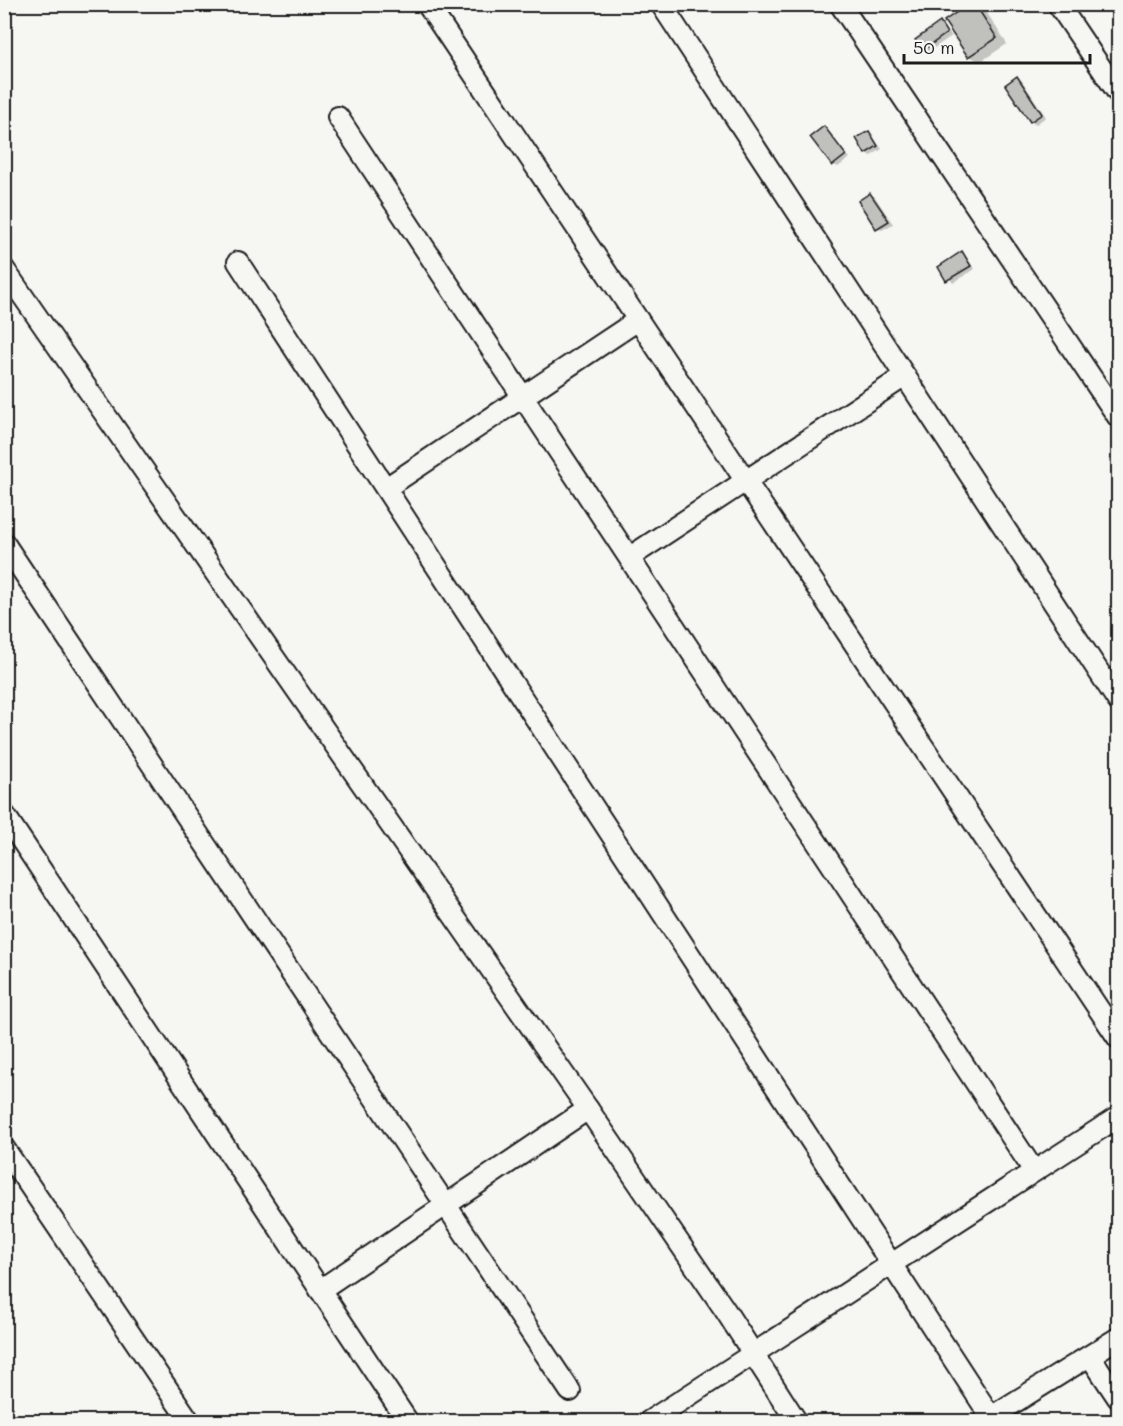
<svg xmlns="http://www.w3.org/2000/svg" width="1123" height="1426" viewBox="0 0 1123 1426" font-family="Mali,sans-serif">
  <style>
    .shadow { fill: #0003 }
    .building { fill: #c0c0bd; stroke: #1c1c1c; stroke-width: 1.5 }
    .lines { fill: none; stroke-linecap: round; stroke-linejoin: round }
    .minor-casing { stroke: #1c1c1c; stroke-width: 24 }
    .minor { stroke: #f6f6f2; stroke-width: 20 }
  </style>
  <rect width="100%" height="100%" fill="#f6f6f2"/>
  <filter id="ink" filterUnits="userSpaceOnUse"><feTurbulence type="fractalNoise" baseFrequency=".0167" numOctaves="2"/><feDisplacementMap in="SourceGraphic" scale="12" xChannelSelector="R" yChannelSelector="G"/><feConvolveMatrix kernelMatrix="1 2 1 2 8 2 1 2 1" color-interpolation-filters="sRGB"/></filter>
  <g filter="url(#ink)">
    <g class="shadow">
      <polygon points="975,4 985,10 1007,44 980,62 969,56"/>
      <polygon points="940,24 952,36 928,52 924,50"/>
      <polygon points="1017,78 1022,81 1046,117 1036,124 1031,121"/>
      <polygon points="824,128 850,158 838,167 833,164"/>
      <polygon points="869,132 882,149 871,156 866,153"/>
      <polygon points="870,194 875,197 893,224 882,230 877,228"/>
      <polygon points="962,253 975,269 953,283 940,267"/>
    </g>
    <g class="building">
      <polygon points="969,4 975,4 997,38 968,57 944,21"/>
      <polygon points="940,22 947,33 922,51 915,40"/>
      <polygon points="1017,76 1042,114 1030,122 1005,85"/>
      <polygon points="824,126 846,155 832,166 810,137"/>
      <polygon points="869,131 878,146 865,154 856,138"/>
      <polygon points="870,193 889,221 876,229 858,201"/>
      <polygon points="962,251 971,266 946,281 938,267"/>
    </g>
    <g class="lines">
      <g class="minor-casing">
        <g id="minor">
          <polyline points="427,4 1118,1038"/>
          <polyline points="661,4 1118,701"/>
          <polyline points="840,4 1118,417"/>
          <polyline points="1058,4 1118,93"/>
          <polyline points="338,117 1034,1171"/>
          <polyline points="238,262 991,1417"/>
          <polyline points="4,269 588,1109 725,1310 797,1422"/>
          <polyline points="386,488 638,320"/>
          <polyline points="4,543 570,1391"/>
          <polyline points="630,557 905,376"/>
          <polyline points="4,814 408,1422"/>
          <polyline points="4,1148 190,1422"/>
          <polyline points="320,1290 588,1109"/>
          <polyline points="1090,1356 1118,1398"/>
          <polyline points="648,1422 1118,1117"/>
          <polyline points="983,1422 1118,1338"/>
        </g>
      </g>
      <use href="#minor" class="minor"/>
    </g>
  </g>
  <rect width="1123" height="1426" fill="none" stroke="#f6f6f2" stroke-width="24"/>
  <rect x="12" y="12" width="1099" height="1402" fill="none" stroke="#1c1c1c" stroke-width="2" filter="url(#ink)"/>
  <path d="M904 54v9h186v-9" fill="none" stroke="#1c1c1c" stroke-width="3"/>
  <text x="913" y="54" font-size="18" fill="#1c1c1c" stroke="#f6f6f2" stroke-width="4.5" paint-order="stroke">50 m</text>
</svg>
